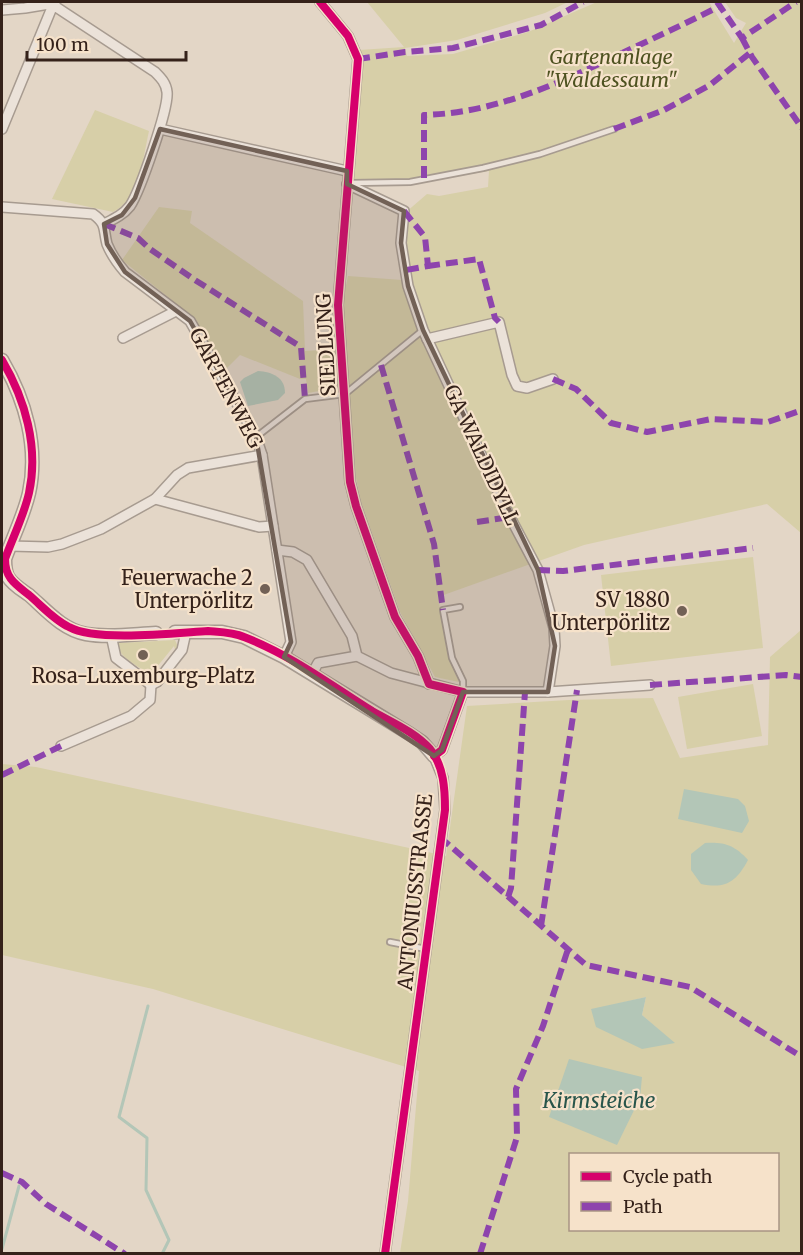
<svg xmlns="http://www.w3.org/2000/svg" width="803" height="1255" viewBox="0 0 803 1255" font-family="Merriweather,serif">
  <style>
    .green { fill: #d7cfa8; fill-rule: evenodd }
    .water { fill: #b3c6b7 }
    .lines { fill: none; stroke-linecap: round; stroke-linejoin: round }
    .stream { stroke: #b3c6b7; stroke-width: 3 }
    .service-casing { stroke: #a79b90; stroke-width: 8 }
    .minor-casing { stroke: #a79b90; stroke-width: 12 }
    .tertiary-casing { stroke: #a79b90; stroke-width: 15 }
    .service { stroke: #ebe2d9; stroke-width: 4.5 }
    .minor { stroke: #ebe2d9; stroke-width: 9 }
    .tertiary { stroke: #ebe2d9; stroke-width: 12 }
    .quiet { stroke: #8e44ad; stroke-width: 6; stroke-dasharray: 12 6; stroke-linecap: butt }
    .cycleway-casing { stroke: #f6e2ca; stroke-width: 11 }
    .cycleway { stroke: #d6006c; stroke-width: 8 }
    .marked { fill: #726156; fill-opacity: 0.2; stroke: #726156; stroke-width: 4.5; stroke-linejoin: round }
    .poi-dot { fill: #726156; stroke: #f6e2ca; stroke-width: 2 }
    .labels { text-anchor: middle; stroke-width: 4.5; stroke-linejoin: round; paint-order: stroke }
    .park-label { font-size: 20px; font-style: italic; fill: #4e5220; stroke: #f6e2ca }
    .street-label { font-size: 20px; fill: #35221a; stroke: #f6e2ca }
    .poi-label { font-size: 20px; fill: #35221a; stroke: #f6e2ca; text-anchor: end }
    .water-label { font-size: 21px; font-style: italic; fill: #28554b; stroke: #f6e2ca }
  </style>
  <rect width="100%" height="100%" fill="#e3d6c6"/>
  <g class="green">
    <polygon points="367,2 568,2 545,13 457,40 405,48 407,56 453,54 528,32 597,2 709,2 734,43 746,23 736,18 725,2 801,2 801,533 767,504 584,545 438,597 448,656 459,682 435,677 400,612 361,502 356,478 342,304 348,276 402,280 398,219 427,194 439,196 488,187 489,171 423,182 350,182 359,50 404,47"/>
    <path d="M95,110L149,131C143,157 140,199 113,212L52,199Z"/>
    <polygon points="159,207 192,211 190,223 303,301 305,351 336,349 338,384 336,388 308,393 306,379 300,379 240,355 224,371 195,319 122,260"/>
    <polygon points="753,557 763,648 611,666 601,575"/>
    <path d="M801,630V1253H400L408,1201L419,1071L153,989L2,955V764L36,767L446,856L467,706L569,700L653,698L680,758L768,745L770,657ZM646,997L642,1015L674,1043L591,1010ZM570,1154H778V1230H570Z"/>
    <path d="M175,640L179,649L176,653L174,646L152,673H148C138,666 116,656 118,643Z"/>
    <polygon points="753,684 762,736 687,749 678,697"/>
  </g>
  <g class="water">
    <path d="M258,371C272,372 285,377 285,393L278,400L248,406L240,382L244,378Z"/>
    <polygon points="684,789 738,799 745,806 749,821 742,833 678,819"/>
    <path d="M705,843C725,842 734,845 748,860C736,882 726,889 701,884L691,870V854Z"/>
    <polygon points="646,997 642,1015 675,1043 642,1049 596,1027 591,1009"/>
    <polygon points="569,1059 642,1077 640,1098 617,1145 549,1117"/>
  </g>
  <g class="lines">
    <g class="stream">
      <polyline points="148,1006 119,1117 147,1138 146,1190 169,1240 162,1254"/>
      <polyline points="2,1249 19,1186"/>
    </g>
    <g class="service-casing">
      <g id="service">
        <polyline points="351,183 410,182 483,168 540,154 614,129"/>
        <polyline points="256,437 305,399 345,394 423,330"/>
        <polyline points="460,607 443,610 452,658 463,681 463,692"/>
        <polyline points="390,942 426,949"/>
      </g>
    </g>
    <g class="minor-casing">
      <g id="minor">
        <polyline points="320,2 348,36 358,59 338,305 350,482 356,506 395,617 418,656 429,684"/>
        <polyline points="2,10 25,8 55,3"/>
        <path d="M2,129L53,5L155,72C161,78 166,83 167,92C169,108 140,191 130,206C123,215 114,219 104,224"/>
        <polyline points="160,129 347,171"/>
        <polyline points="347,184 404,211 401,243 408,286 423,330 510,517 538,570 554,628 555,646 548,692"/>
        <path d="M2,207L93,214C107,224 103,229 107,244C111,254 118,264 125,272L190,321L256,437L262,455L291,642L284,657"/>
        <polyline points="123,338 176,311"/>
        <polyline points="427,339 499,322 512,375 517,386 527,388 553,379"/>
        <polyline points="155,499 259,527 273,526"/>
        <polyline points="10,546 48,547 62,544 101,529 155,499 177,475 188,468 262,455"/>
        <polyline points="277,550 293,552 307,560 352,636 357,656 391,673 463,692 548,692 650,685"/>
        <polyline points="111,635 116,658 151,685"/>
        <polyline points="312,674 318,663 357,656"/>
        <polyline points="151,685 157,682 182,650 186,632"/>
        <polyline points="61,746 131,716 150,700 151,685"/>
        <polyline points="385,1254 445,810 443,778 434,756 442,750 463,692"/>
      </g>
    </g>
    <g class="tertiary-casing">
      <g id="tertiary">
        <path d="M2,360C25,399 39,447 29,493C24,515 13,537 5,559C5,565 5,571 8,577C13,585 22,590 29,595C46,610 63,630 86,634C108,638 134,634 156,633"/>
        <polyline points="175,632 222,632 244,637 284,657 410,734 422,742 434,756"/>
      </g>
    </g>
    <use href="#service" class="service"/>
    <use href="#minor" class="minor"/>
    <use href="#tertiary" class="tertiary"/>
    <g class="quiet">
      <polyline points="717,2 742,38 796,2"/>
      <polyline points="742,38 752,57 802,128"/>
      <polyline points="358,59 405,52 453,48 541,25 583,2"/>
      <polyline points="614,129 664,110 710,85 750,53"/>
      <path d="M424,178V115C495,113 557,84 620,54C654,38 687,23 720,6"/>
      <polyline points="404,211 425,237 428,266 406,270"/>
      <polyline points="104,224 138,238 150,249 195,280 301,347 305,399"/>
      <polyline points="428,266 479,259 495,318 499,322"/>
      <polyline points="381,365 434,544 443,610"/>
      <polyline points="553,379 576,389 611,423 647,432 711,419 768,422 802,410"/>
      <polyline points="477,522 510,517"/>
      <polyline points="538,570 563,571 753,548"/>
      <polyline points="650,685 786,675 802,677"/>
      <polyline points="2,775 61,746"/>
      <polyline points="440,837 586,965 690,987 802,1057"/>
      <polyline points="508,897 511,888 525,692"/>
      <polyline points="541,926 577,690"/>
      <polyline points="2,1173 22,1182 46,1204 125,1254"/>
      <polyline points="480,1254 517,1137 516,1089 543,1026 568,949"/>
    </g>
    <g class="cycleway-casing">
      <g id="cycleway">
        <polyline points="320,2 348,36 358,59 338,305 350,482 356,506 395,617 418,656 429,684 463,692 442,750 434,756"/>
        <path d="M2,360C25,399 39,447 29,493C24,515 13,537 5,559C5,578 15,584 29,595C42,606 54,620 69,627C96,642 175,633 208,631C220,632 233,632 244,637C289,654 331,685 372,711C391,722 415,732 430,749C444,766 445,790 445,810L385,1254"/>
      </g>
    </g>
    <use href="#cycleway" class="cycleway"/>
  </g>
  <path class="marked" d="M160,129L347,171V184L404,211L401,243L408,286L423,330L538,570L555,646L548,692H463L442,750L434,756L284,657L291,642L256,437L190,321L125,272L107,244L104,224L122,215L135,198Z"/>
  <g class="poi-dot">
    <circle cx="265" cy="589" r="6"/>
    <circle cx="682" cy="611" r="6"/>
    <circle cx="143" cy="655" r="6"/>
  </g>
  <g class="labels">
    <g class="park-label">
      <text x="611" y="64">Gartenanlage<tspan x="611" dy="23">"Waldessaum"</tspan></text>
    </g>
    <g class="street-label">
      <text transform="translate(326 345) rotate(-93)" y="7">SIEDLUNG</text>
      <text transform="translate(226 388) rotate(62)" y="7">GARTENWEG</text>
      <text transform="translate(482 455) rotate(65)" y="7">GA WALDIDYLL</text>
      <text transform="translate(415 892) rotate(-84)" y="7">ANTONIUSSTRASSE</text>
    </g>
    <g class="poi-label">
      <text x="253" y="585">Feuerwache 2<tspan x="253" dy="23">Unterpörlitz</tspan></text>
      <text x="670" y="607">SV 1880<tspan x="670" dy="23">Unterpörlitz</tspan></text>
      <text x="143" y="683" text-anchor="middle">Rosa-Luxemburg-Platz</text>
    </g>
    <g class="water-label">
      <text x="599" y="1108">Kirmsteiche</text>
    </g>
  </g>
  <rect width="803" height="1255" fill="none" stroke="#35221a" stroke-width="6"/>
  <rect x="569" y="1153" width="210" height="78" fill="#f6e2ca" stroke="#a99584" stroke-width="1.5"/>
  <rect x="581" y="1172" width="30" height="9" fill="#d6006c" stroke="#a99584" stroke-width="1.5"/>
  <text x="623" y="1183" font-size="18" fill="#35221a">Cycle path</text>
  <rect x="581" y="1202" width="30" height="9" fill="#8e44ad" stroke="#a99584" stroke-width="1.5"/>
  <text x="623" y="1213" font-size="18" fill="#35221a">Path</text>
  <path d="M27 51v9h159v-9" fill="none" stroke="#35221a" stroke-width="3"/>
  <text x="36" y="51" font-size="18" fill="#35221a" stroke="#f6e2ca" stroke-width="4.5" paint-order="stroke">100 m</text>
</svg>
